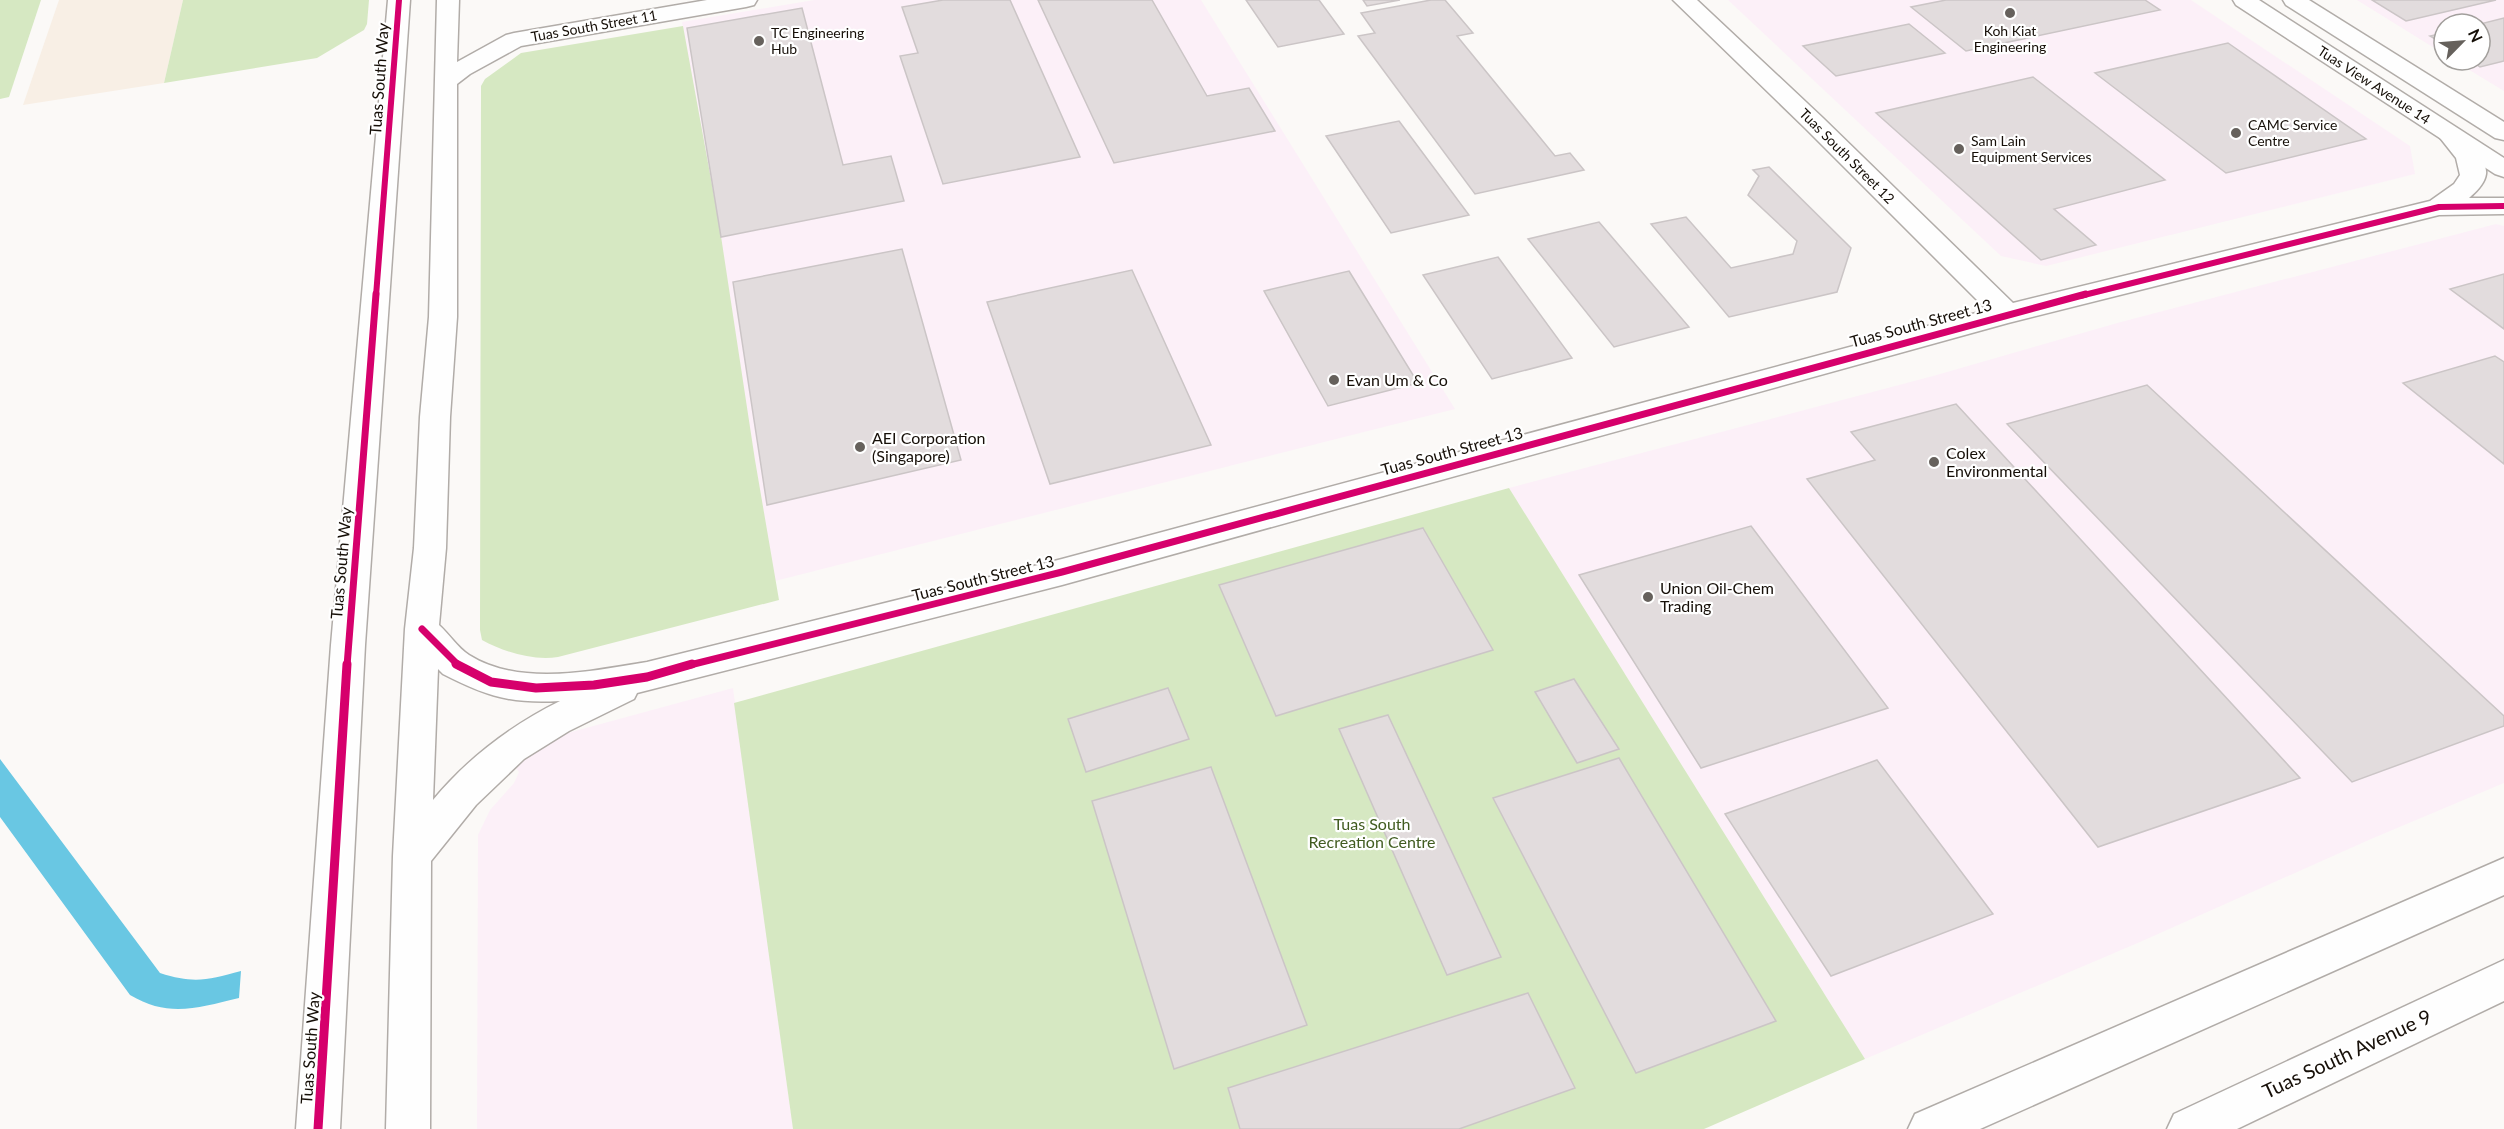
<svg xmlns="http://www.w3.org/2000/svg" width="2504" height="1129" viewBox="0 0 2504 1129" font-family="Lato,sans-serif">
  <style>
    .built { fill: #f8efe5 }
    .industrial { fill: #fcf0f8 }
    .green { fill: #d6e8c2 }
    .water { fill: #69c7e3 }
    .building { fill: #e2dcdd; stroke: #cbc5c6; stroke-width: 1.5 }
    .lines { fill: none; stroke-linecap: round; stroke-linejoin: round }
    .minor-casing { stroke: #b1aca8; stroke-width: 3 }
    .tertiary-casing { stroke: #b1aca8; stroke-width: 3 }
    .minor { fill: #fefefe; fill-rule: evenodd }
    .tertiary { fill: #fefefe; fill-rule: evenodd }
    .cycleway-far2-casing { stroke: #fff; stroke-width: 9 }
    .cycleway-far1-casing { stroke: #fff; stroke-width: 10 }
    .cycleway-casing { stroke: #fff; stroke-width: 13 }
    .cycleway-far2 { stroke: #d6006c; stroke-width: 6 }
    .cycleway-far1 { stroke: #d6006c; stroke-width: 7 }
    .cycleway { stroke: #d6006c; stroke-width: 9 }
    .poi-dot { fill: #66615c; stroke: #fff; stroke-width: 2 }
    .labels { text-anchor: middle; stroke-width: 4.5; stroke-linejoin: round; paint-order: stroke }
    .far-street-label { font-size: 14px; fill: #160f08; stroke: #fff }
    .far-poi-label { font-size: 14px; fill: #160f08; stroke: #fff; text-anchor: start }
    .street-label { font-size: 16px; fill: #160f08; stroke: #fff }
    .poi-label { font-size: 16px; fill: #160f08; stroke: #fff; text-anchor: start }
    .park-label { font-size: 16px; fill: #415c20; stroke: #fff }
    .near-street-label { font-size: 20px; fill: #160f08; stroke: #fff }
  </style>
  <rect width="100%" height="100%" fill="#fbf9f7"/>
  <polygon class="built" points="59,0 183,0 164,83 23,105"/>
  <g class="industrial">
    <polygon points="814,0 1201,0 1455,409 775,581 682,22"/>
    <polygon points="1728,0 2191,0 2410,146 2415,174 2046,266 2001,256"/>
    <polygon points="2357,0 2504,0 2504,91 2453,60 2480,60 2480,24 2444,24 2444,54"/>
    <polygon points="2496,224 2504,226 2504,783 2371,839 2140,942 1865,1059 1509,488 1933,376 2121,322"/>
    <polygon points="733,688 793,1129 477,1129 478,835 490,810 514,783 519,772 515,767 545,741 564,734"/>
  </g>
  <g class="green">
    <polygon points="0,0 41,0 9,97 0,99"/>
    <polygon points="183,0 369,0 367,24 364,30 317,58 164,83"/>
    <path d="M683,26L719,223L755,460L779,600L558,657C533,661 504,652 482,640L480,630L481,86L485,79L521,53Z"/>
    <polygon points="1509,488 1865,1059 1704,1129 793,1129 734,703"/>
  </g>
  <path class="water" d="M0,759L160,973C194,984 208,980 241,971L239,998C197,1008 169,1018 130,995L0,817Z"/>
  <g class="building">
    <polygon points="943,0 1010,0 1080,157 943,184 900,56 918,53 902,7"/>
    <polygon points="1038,0 1152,0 1207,96 1249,88 1275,131 1114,163"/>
    <polygon points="1246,0 1319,0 1344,34 1278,47"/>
    <polygon points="1363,0 1400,0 1367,6"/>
    <polygon points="1431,0 1445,0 1473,33 1457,36 1555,156 1570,153 1584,170 1475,194 1358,36 1375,33 1361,13"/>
    <polygon points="1946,0 2145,0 2160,10 1966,51 1911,7"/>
    <polygon points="2372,0 2496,0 2406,21"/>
    <polygon points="802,8 843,165 891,156 904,201 721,237 687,28"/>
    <polygon points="2504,18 2504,61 2480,67 2470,60 2480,60 2480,24"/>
    <polygon points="1909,24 1945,53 1836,76 1803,46"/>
    <polygon points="2444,33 2444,44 2430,36"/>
    <polygon points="2228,43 2366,139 2226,173 2095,73"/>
    <polygon points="2033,77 2165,180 2054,209 2096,245 2041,260 1876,113"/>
    <polygon points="1399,121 1469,215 1391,233 1326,136"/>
    <polygon points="1769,167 1851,248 1837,292 1729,317 1651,224 1686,217 1731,268 1793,254 1797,241 1748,195 1759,176 1753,170"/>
    <polygon points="1599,222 1689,327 1614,347 1528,239"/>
    <polygon points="902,249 961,460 767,505 733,282"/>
    <polygon points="1498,257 1572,358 1492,379 1423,275"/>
    <polygon points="1132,270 1211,445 1050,484 987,302"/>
    <polygon points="1349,271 1418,383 1328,406 1264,291"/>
    <polygon points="2504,274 2504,329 2450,289"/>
    <polygon points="2495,356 2504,362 2504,464 2403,383"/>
    <polygon points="2147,385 2504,716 2504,726 2352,782 2007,424"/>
    <polygon points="1956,404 2300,778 2098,847 1807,479 1875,460 1851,432"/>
    <polygon points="1751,526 1888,708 1701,768 1579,575"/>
    <polygon points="1423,528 1493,650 1276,716 1219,585"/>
    <polygon points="1574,679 1619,749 1577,763 1535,692"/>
    <polygon points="1168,688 1189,739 1086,772 1068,719"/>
    <polygon points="1388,715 1501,957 1447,975 1339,729"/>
    <polygon points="1619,758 1776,1021 1636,1073 1493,798"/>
    <polygon points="1877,760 1993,914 1831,976 1725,814"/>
    <polygon points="1211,767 1307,1025 1174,1069 1092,801"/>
    <polygon points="1528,993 1575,1088 1459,1129 1240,1129 1228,1088"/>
  </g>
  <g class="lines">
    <g class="minor-casing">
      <g id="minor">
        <polygon points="388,0 410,0 365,645 340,1129 296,1129 331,645"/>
        <path d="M437,0H459L457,62L506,35L514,33L707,0H757L754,5L746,7L521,46L470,74L457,84V317L450,417L446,548L439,625C449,634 458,648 469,655C520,687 591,671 647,662L1062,559L1987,310L1805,128L1673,0H1697L1823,118L2013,303L2430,201L2454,184L2460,175L2456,158L2437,134L2440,129C2447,127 2453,126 2459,130C2469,137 2488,161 2486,174C2485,183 2476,192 2469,198H2504V214L2439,215L2008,323L1062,585L637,693L634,699L569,731L524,759L476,805L431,861L430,1129H386L393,856L405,629L414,548L420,417L429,317ZM438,669L443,674C486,696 510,704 560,701C510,726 469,757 433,800Z"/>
        <polygon points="2504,858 2504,895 1980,1129 1908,1129 1915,1114"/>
        <polygon points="2504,960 2504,1001 2237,1129 2167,1129 2174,1114"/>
      </g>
    </g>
    <g class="tertiary-casing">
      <g id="tertiary">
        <polygon points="2233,0 2259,0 2504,158 2504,177 2495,174 2236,5"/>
        <polygon points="2283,0 2309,0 2504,122 2504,140 2495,138 2286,5"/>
      </g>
    </g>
    <use href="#minor" class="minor"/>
    <use href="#tertiary" class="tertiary"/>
    <g class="cycleway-far2-casing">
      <g id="cycleway-far2">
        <polyline points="376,296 399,0"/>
        <polyline points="2080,296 2439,207 2504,206"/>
      </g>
    </g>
    <g class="cycleway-far1-casing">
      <g id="cycleway-far1">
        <polyline points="422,629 459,666"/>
        <polyline points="347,666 376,294"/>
        <polyline points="686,666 1062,572 2086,294"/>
      </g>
    </g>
    <g class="cycleway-casing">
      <g id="cycleway">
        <polyline points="456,664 491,682 536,688 594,685 647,677 692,664"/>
        <polyline points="318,1129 347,664"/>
      </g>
    </g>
    <use href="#cycleway-far2" class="cycleway-far2"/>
    <use href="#cycleway-far1" class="cycleway-far1"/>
    <use href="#cycleway" class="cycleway"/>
  </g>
  <g class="poi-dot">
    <circle cx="2010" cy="13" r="6"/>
    <circle cx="759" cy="41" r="6"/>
    <circle cx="2236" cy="133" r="6"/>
    <circle cx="1959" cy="149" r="6"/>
    <circle cx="1334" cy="380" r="6"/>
    <circle cx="860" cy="447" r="6"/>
    <circle cx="1934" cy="462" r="6"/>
    <circle cx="1648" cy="597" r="6"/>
  </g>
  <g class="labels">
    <g class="far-street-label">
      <text transform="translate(594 26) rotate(-10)" y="5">Tuas South Street 11</text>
      <text transform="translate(2374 85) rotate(33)" y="5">Tuas View Avenue 14</text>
      <text transform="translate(1847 156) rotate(45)" y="5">Tuas South Street 12</text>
    </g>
    <g class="far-poi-label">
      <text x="2010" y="36" text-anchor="middle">Koh Kiat<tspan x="2010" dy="16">Engineering</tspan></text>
      <text x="771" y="38">TC Engineering<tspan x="771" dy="16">Hub</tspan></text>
      <text x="2248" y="130">CAMC Service<tspan x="2248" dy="16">Centre</tspan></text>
      <text x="1971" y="146">Sam Lain<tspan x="1971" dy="16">Equipment Services</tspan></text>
    </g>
    <g class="street-label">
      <text transform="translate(379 79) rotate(-86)" y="6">Tuas South Way</text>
      <text transform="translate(1921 323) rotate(-15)" y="6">Tuas South Street 13</text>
      <text transform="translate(1452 451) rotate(-15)" y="6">Tuas South Street 13</text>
      <text transform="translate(341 563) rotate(-85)" y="6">Tuas South Way</text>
      <text transform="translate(983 578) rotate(-14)" y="6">Tuas South Street 13</text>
      <text transform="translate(310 1048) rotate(-86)" y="6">Tuas South Way</text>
    </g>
    <g class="poi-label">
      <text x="1346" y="386">Evan Um &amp; Co</text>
      <text x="872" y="444">AEI Corporation<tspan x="872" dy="18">(Singapore)</tspan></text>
      <text x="1946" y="459">Colex<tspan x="1946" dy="18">Environmental</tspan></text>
      <text x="1660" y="594">Union Oil-Chem<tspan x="1660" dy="18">Trading</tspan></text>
    </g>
    <g class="park-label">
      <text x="1372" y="830">Tuas South<tspan x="1372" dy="18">Recreation Centre</tspan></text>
    </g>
    <g class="near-street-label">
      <text transform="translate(2347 1054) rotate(-25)" y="7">Tuas South Avenue 9</text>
    </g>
  </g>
  <g transform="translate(2462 42) rotate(65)"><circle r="28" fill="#ffffff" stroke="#a29f9c" stroke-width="1.5"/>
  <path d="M0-4.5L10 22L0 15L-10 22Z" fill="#66615c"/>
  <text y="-9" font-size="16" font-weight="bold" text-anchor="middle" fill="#160f08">N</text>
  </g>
</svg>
